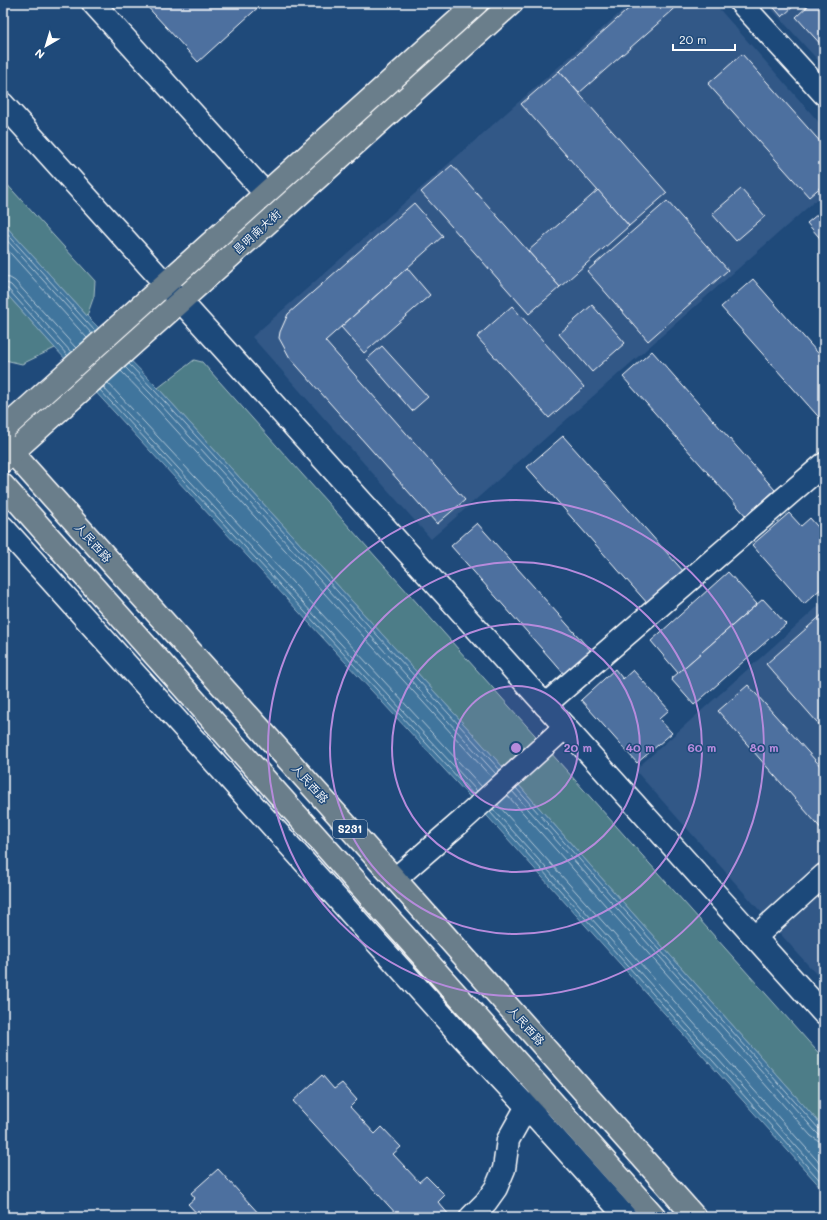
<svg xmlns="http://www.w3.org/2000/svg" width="827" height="1220" viewBox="0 0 827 1220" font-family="Mali,'LXGW WenKai TC',sans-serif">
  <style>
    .built { fill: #315887 }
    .green { fill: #4d7d88; stroke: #a6bec4 }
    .water { fill: #40759d; stroke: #8cacc4 }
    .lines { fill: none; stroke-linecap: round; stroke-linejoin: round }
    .shore { stroke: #b3c8d8; stroke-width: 1 }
    .building { fill: #4e709f; stroke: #fff }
    .minor-casing { stroke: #fff; stroke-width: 25 }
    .major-casing { stroke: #fff; stroke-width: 25 }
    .minor { stroke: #1f4a7a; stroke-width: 22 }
    .major { stroke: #6b7e8b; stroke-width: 22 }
    .ring { fill: none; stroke: #b68bdc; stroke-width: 2 }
    .labels { text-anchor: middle; stroke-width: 3; stroke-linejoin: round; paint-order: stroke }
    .shield { fill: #1f4a7a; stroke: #bcc9d7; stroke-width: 1 }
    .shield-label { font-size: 11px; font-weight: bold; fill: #fff }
    .street-label { font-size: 12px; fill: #fff; stroke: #1f4a7a }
    .centre { fill: #b68bdc; stroke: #1f4a7a; stroke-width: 2 }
    .ring-label { font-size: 12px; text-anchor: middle; font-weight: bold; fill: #b68bdc; stroke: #1f4a7a; stroke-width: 3; stroke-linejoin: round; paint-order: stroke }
  </style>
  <rect width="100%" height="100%" fill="#1f4a7a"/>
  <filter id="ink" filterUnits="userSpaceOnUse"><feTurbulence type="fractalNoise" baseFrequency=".025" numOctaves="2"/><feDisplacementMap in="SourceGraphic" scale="8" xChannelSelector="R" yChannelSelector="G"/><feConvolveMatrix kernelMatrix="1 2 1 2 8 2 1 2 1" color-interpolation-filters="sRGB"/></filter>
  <g filter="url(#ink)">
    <g class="built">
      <polygon points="631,3 714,3 824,128 824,193 431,539 252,337"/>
      <polygon points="766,3 824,3 824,67"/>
      <polygon points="824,601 824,983 635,770"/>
    </g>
    <g class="green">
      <polygon points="3,180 95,281 94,296 87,316 3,223"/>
      <polygon points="3,290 55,348 22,364 5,360 3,358"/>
      <polygon points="194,360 202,362 824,1059 824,1128 493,756 158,388"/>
    </g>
    <polygon class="water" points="3,223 87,316 158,388 493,756 824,1128 824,1191 480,808 55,348 3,290"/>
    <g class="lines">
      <g class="shore">
        <polyline points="3,229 95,331"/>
        <polyline points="3,236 92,334"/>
        <polyline points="3,245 87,338"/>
        <polyline points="3,277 10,278 15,281 76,348"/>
        <polyline points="3,283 7,283 11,285 71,352"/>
        <polyline points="3,288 8,289 68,356"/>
        <polyline points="129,364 155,391 500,770"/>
        <polyline points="125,367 151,394 496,774"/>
        <polyline points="121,371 147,398 492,778"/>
        <polyline points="108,383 482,787"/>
        <polyline points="103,387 477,791"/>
        <polyline points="100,390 473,794"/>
        <polyline points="516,788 819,1129 824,1131"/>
        <polyline points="512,791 816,1132 819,1135 824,1136"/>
        <polyline points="508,796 811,1136 817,1140 824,1142"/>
        <polyline points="498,805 824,1168"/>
        <polyline points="493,809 824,1177"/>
        <polyline points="490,812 824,1185"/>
      </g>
    </g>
    <g class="building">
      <polygon points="144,3 263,3 198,62"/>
      <polygon points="635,3 681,3 579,93 559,71"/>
      <polygon points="770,3 797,3 782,17"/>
      <polygon points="811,3 821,3 824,7 824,48 796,17"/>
      <polygon points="742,54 824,146 824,184 809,197 708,84"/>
      <polygon points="559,71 667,193 629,226 521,104"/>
      <polygon points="452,165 560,287 529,314 421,192"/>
      <polygon points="741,189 765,216 736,241 712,214"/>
      <polygon points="598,190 629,226 560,287 528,251"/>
      <polygon points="667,201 728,270 648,341 587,271"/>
      <polygon points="414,203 443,236 325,341 465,500 437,524 290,358 279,338 280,332 288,314"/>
      <polygon points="824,209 824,243 807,223"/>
      <polygon points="407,268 430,295 364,353 341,327"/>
      <polygon points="753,279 824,360 824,423 721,307"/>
      <polygon points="592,305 625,343 592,372 559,334"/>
      <polygon points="512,306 584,387 549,418 477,337"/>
      <polygon points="382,346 428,397 412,411 367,359"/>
      <polygon points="652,351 775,490 746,516 623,377"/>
      <polygon points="563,436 684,572 648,604 527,467"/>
      <polygon points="789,513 801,526 810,518 824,534 824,586 804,604 752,545"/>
      <polygon points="477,523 591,651 565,675 451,546"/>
      <polygon points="728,572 757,604 678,673 651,641"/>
      <polygon points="763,599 786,624 694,705 671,679"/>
      <polygon points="824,613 824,730 766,664"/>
      <polygon points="615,669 623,679 633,670 669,710 659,719 672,733 637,763 581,700"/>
      <polygon points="748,685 824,770 824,832 718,711"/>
      <polygon points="322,1075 334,1089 342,1083 357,1100 350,1107 375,1134 382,1127 401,1147 393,1154 419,1182 426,1176 445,1195 438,1202 450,1216 449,1217 399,1217 293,1101"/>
      <polygon points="218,1169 262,1217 200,1217 188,1204 195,1198 191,1193"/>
    </g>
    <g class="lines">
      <g class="minor-casing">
        <g id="minor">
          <polyline points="93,3 265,193"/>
          <polyline points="741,3 824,94"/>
          <polyline points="3,104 824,1014"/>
          <polyline points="3,527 461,1036 529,1109 626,1217"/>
          <polyline points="545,705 824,464"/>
          <polyline points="395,879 463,820 565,727"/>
          <polyline points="755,937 824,875"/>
          <polyline points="471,1217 486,1202 496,1188 504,1169 508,1140 522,1115 540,1099"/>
        </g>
      </g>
      <g class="major-casing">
        <g id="major">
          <polyline points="3,430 477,3"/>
          <polyline points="3,442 395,879 695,1217"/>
          <polyline points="3,461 512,3"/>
          <polyline points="3,485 655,1217"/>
        </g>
      </g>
      <use href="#minor" class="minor"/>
      <use href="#major" class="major"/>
    </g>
  </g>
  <circle cx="516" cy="748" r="62" fill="#b68bdc" fill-opacity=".12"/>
  <g class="ring">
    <circle cx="516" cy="748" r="62"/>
    <circle cx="516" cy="748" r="124"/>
    <circle cx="516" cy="748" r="186"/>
    <circle cx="516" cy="748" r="248"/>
  </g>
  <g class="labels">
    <rect class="shield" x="333" y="820" width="34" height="18" rx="3"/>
    <g class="shield-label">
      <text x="350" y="833">S231</text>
    </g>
    <g class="street-label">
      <text transform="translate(257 232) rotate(-42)" y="4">昌明南大街</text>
      <text transform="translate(93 543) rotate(48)" y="4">人民西路</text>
      <text transform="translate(310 784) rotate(48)" y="4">人民西路</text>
      <text transform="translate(526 1026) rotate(48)" y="4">人民西路</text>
    </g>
  </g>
  <circle cx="516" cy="748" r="6" class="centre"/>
  <g class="ring-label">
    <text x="578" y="752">20 m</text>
    <text x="640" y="752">40 m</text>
    <text x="702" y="752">60 m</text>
    <text x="764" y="752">80 m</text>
  </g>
  <rect width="827" height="1220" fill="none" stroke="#1f4a7a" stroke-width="16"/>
  <rect x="8" y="8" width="811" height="1204" fill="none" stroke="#fff" stroke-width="1.5" filter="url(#ink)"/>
  <g transform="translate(46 46) rotate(218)" stroke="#1f4a7a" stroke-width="3" paint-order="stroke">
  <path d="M0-3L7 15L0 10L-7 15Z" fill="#ffffff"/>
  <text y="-6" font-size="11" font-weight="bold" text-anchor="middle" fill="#ffffff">N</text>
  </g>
  <path d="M673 44v6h62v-6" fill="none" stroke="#ffffff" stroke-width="2"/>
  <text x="679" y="44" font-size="12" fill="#ffffff" stroke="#1f4a7a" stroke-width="3" paint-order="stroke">20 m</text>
</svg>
